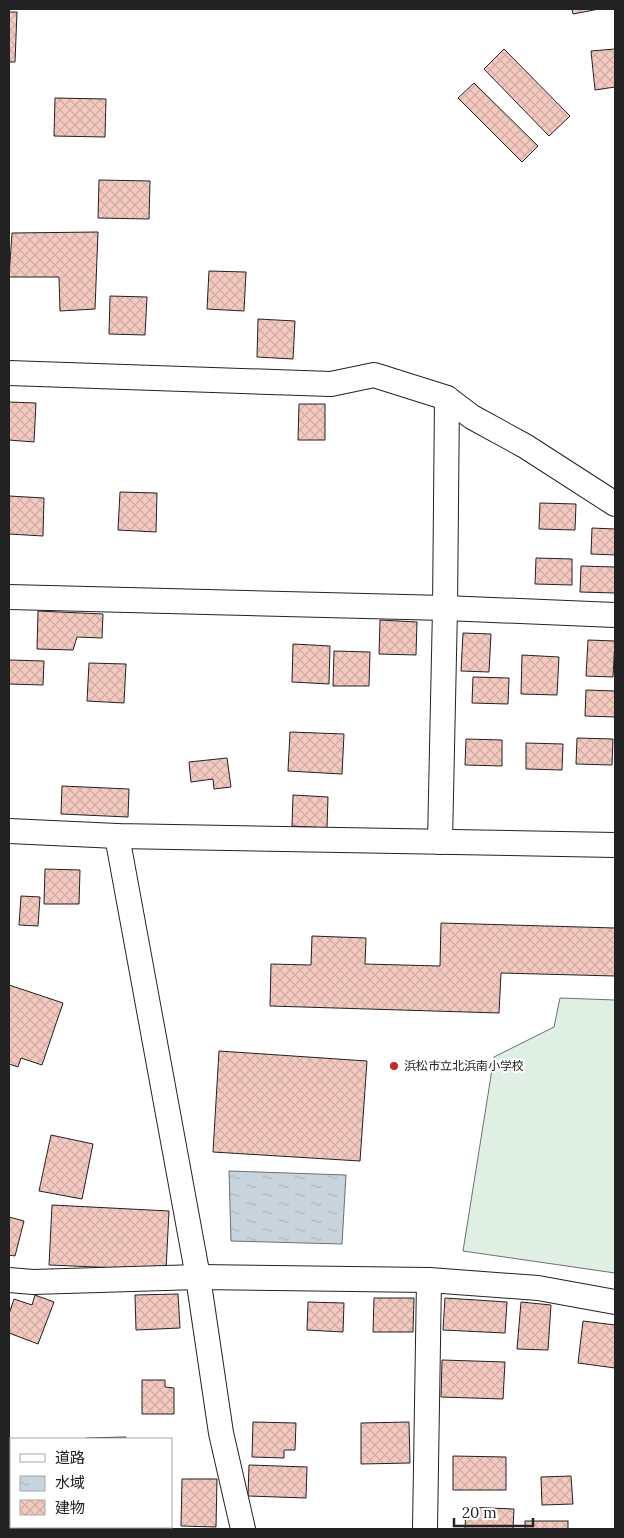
<svg xmlns="http://www.w3.org/2000/svg" width="624" height="1538" viewBox="0 0 624 1538" font-family="Lora,'Noto Sans JP',serif">
  <style>
    .grass { fill: #e0efe3; stroke: #6f6f6f }
    .water { fill: url(#water-ripples); stroke: #6f6f6f }
    .building { fill: url(#building-cross-hatch); stroke: #222 }
    .lines { fill: none; stroke-linecap: round; stroke-linejoin: round }
    .minor-casing { stroke: #222; stroke-width: 26 }
    .minor { stroke: #fff; stroke-width: 24 }
    .poi-dot { fill: #c62828; stroke: #fff; stroke-width: 2 }
    .labels { text-anchor: middle; stroke-width: 4; stroke-linejoin: round; paint-order: stroke }
    .poi-label { font-size: 12px; fill: #222; stroke: #fff; text-anchor: start }
  </style>
  <defs>
    <pattern id="water-ripples" width="26" height="14" patternUnits="userSpaceOnUse" patternTransform="scale(1.25)"><rect width="26" height="14" fill="#c7d3dd"/><path d="M2 4q2-2 4 0t4 0M15 11q2-2 4 0t4 0" fill="none" stroke="#abb5bd"/></pattern>
    <pattern id="building-cross-hatch" width="8" height="8" patternUnits="userSpaceOnUse" patternTransform="scale(1.25)"><rect width="8" height="8" fill="#f3c9c0"/><path d="M0 0l8 8M0 8l8-8" fill="none" stroke="#d0aca5"/></pattern>
  </defs>
  <rect width="100%" height="100%" fill="#fff"/>
  <polygon class="grass" points="560,998 615,1000 615,1273 463,1251 494,1057 554,1027"/>
  <polygon class="water" points="229,1171 346,1175 342,1244 231,1241"/>
  <g class="building">
    <polygon points="572,9 599,9 573,14"/>
    <polygon points="9,12 17,12 15,62 9,62"/>
    <polygon points="504,49 570,116 549,136 484,69"/>
    <polygon points="615,49 615,87 595,90 591,51"/>
    <polygon points="474,83 538,146 522,162 458,98"/>
    <polygon points="55,98 106,99 105,137 54,136"/>
    <polygon points="99,180 150,181 149,219 98,218"/>
    <polygon points="98,232 95,309 60,311 59,277 9,277 12,233"/>
    <polygon points="209,271 246,272 244,311 207,309"/>
    <polygon points="110,296 147,297 145,335 109,334"/>
    <polygon points="258,319 295,321 293,359 257,357"/>
    <polygon points="9,402 36,403 34,442 9,440"/>
    <polygon points="299,404 325,404 325,440 298,440"/>
    <polygon points="120,492 157,493 156,532 118,530"/>
    <polygon points="9,496 44,498 43,536 9,534"/>
    <polygon points="540,503 576,504 575,530 539,529"/>
    <polygon points="592,528 615,529 615,555 591,554"/>
    <polygon points="536,558 572,559 572,585 535,584"/>
    <polygon points="581,566 615,567 615,593 580,592"/>
    <polygon points="38,611 103,614 102,638 77,637 73,650 37,649"/>
    <polygon points="380,620 417,622 416,655 379,654"/>
    <polygon points="463,633 491,634 489,672 461,671"/>
    <polygon points="588,640 615,641 613,677 586,676"/>
    <polygon points="293,644 330,646 329,684 292,682"/>
    <polygon points="334,651 370,652 369,686 333,686"/>
    <polygon points="522,655 559,657 557,695 521,694"/>
    <polygon points="9,660 44,661 43,685 9,684"/>
    <polygon points="89,663 126,664 124,703 87,701"/>
    <polygon points="473,677 509,678 508,704 472,703"/>
    <polygon points="586,690 615,691 615,717 585,716"/>
    <polygon points="290,732 344,734 342,774 288,771"/>
    <polygon points="577,738 613,739 612,765 576,764"/>
    <polygon points="466,739 502,740 502,766 465,765"/>
    <polygon points="526,743 563,744 562,770 526,769"/>
    <polygon points="227,758 231,787 214,789 213,779 191,782 189,762"/>
    <polygon points="62,786 129,789 128,817 61,814"/>
    <polygon points="293,795 328,797 327,828 292,826"/>
    <polygon points="45,869 80,870 79,904 44,904"/>
    <polygon points="21,896 40,897 38,926 19,925"/>
    <polygon points="441,923 615,928 615,976 501,973 499,1013 270,1006 271,964 311,965 312,936 366,938 365,964 440,966"/>
    <polygon points="9,985 63,1003 42,1065 21,1058 18,1067 9,1064"/>
    <polygon points="219,1051 367,1061 360,1161 213,1152"/>
    <polygon points="51,1135 93,1144 82,1199 39,1191"/>
    <polygon points="52,1205 169,1211 166,1270 49,1265"/>
    <polygon points="9,1217 24,1221 15,1256 9,1255"/>
    <polygon points="178,1294 180,1328 136,1330 135,1295"/>
    <polygon points="35,1295 54,1302 38,1344 9,1333 9,1314 14,1299 32,1305"/>
    <polygon points="374,1298 414,1298 413,1332 373,1332"/>
    <polygon points="445,1298 507,1302 505,1333 443,1330"/>
    <polygon points="308,1302 344,1303 343,1332 307,1330"/>
    <polygon points="521,1302 551,1305 548,1350 517,1349"/>
    <polygon points="583,1321 615,1325 615,1368 578,1363"/>
    <polygon points="442,1360 505,1362 503,1399 441,1397"/>
    <polygon points="142,1380 165,1380 165,1387 174,1388 174,1414 142,1414"/>
    <polygon points="253,1422 296,1423 295,1450 284,1450 284,1458 252,1457"/>
    <polygon points="409,1422 410,1463 361,1464 361,1423"/>
    <polygon points="126,1437 126,1439 86,1439 86,1438"/>
    <polygon points="453,1456 506,1457 506,1490 453,1490"/>
    <polygon points="249,1465 307,1467 306,1498 248,1496"/>
    <polygon points="571,1476 573,1504 542,1505 541,1477"/>
    <polygon points="182,1479 217,1479 216,1527 181,1526"/>
    <polygon points="466,1507 514,1509 513,1529 465,1529"/>
    <rect x="525" y="1521" width="43" height="8"/>
  </g>
  <g class="lines">
    <g class="minor-casing">
      <g id="minor">
        <polyline points="9,373 331,384 374,375 447,398 472,417 525,446 615,504"/>
        <polyline points="9,597 445,608 615,615"/>
        <polyline points="9,831 117,836 615,845"/>
        <polyline points="117,836 198,1277 221,1433 243,1529"/>
        <polyline points="440,842 445,608 447,398"/>
        <polyline points="9,1280 33,1282 198,1277 429,1280 538,1288 615,1302"/>
        <polyline points="425,1529 429,1280"/>
      </g>
    </g>
    <use href="#minor" class="minor"/>
  </g>
  <circle class="poi-dot" cx="394" cy="1066" r="5"/>
  <g class="labels">
    <g class="poi-label">
      <text x="404" y="1070">浜松市立北浜南小学校</text>
    </g>
  </g>
  <rect width="624" height="1538" fill="none" stroke="#222222" stroke-width="20"/>
  <rect x="10" y="1438" width="162" height="90" fill="#ffffff" stroke="#a7a7a7"/>
  <rect x="20" y="1454" width="25" height="8" fill="#ffffff" stroke="#a7a7a7"/>
  <text x="55" y="1463" font-size="15" fill="#222222">道路</text>
  <rect x="20" y="1476" width="25" height="15" fill="url(#water-ripples)" stroke="#a7a7a7"/>
  <text x="55" y="1488" font-size="15" fill="#222222">水域</text>
  <rect x="20" y="1500" width="25" height="15" fill="url(#building-cross-hatch)" stroke="#a7a7a7"/>
  <text x="55" y="1513" font-size="15" fill="#222222">建物</text>
  <path d="M454 1518v8h79v-8" fill="none" stroke="#222222" stroke-width="2.5"/>
  <text x="462" y="1518" font-size="15" fill="#222222" stroke="#ffffff" stroke-width="4" paint-order="stroke">20 m</text>
</svg>
